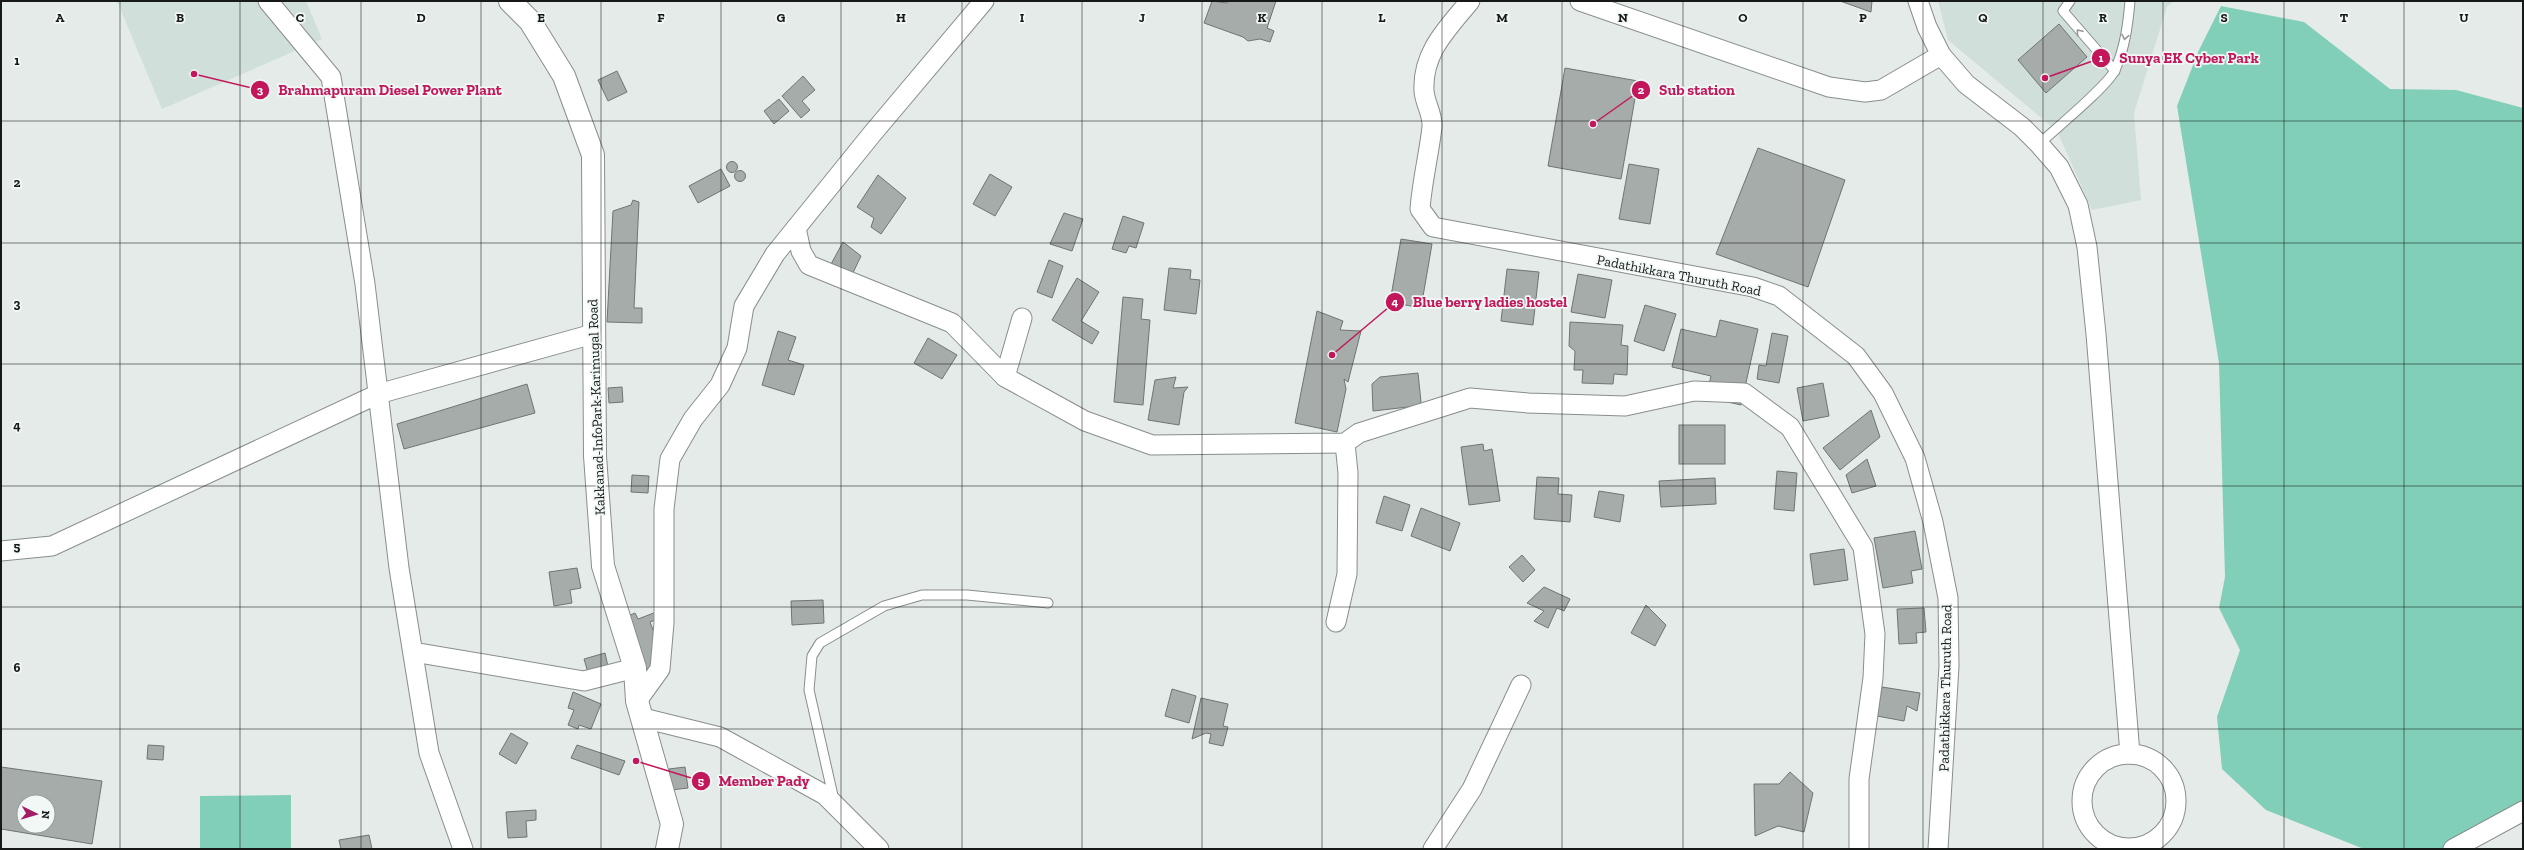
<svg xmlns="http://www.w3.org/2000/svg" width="2524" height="850" viewBox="0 0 2524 850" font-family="'Zilla Slab',serif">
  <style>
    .built { fill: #d0dfda }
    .green { fill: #81cfb8 }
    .building { fill: #a6acaa; stroke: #6e7572; fill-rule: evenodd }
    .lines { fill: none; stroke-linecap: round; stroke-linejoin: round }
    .lane-casing { stroke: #888e8c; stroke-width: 11 }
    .street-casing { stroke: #888e8c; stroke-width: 21 }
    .secondary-casing { stroke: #888e8c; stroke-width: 24 }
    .lane { stroke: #fff; stroke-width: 9 }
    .street { stroke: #fff; stroke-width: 19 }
    .secondary { stroke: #fff; stroke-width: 22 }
    .oneway { stroke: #969897 }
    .grid { fill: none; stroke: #161918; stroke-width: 1; stroke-opacity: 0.55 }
    .labels { text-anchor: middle; stroke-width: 3.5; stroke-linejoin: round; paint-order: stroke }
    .street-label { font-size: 14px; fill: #161918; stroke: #f1f8f6 }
    .grid-label { font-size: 13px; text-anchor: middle; font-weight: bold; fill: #161918; stroke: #f1f8f6; stroke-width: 3.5; stroke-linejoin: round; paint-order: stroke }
    .leader { fill: none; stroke: #c2185b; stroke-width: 1.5 }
    .callout-dot { fill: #c2185b; stroke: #f1f8f6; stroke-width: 1.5 }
    .mark-label { font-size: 12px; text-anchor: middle; font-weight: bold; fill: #fff }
    .callout-label { font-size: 15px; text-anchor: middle; font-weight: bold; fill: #c2185b; stroke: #f1f8f6; stroke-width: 3.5; stroke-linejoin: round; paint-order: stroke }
  </style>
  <rect width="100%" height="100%" fill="#e4ebe8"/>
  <g class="built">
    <polygon points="117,1 306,1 322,39 162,109"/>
    <polygon points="1938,1 2174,1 2167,7 2134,113 2141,200 2092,210 2057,131 1948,40"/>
  </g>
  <g class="green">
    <polygon points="2221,6 2304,22 2390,89 2456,90 2523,108 2523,800 2443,849 2364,849 2266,810 2222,769 2217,717 2240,650 2219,608 2225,577 2219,363 2177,106 2199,50"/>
    <polygon points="291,795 291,849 200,849 200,796"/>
  </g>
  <g class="building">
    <polygon points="1212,1 1227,3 1228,1 1276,1 1267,28 1274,31 1270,42 1260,39 1248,41 1243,37 1204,23"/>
    <polygon points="1840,1 1872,1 1871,12"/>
    <polygon points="2059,24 2087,57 2046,93 2018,60"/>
    <polygon points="1565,68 1638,81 1621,179 1548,166"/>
    <polygon points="617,71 627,92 608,101 598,80"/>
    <polygon points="803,76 815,90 802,101 810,110 801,118 782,96"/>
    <polygon points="779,99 789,111 774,124 764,111"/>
    <polygon points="1758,148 1845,180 1808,287 1716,254"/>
    <circle cx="732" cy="167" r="5.5"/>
    <polygon points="1629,164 1659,169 1650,224 1619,219"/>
    <polygon points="721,169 730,186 698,203 689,186"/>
    <circle cx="740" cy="176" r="5.5"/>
    <polygon points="990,174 1012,187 995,216 973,204"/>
    <polygon points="878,175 906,198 881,234 871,227 874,218 857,207"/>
    <polygon points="633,200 639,202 634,308 642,308 642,323 607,322 613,211 631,205"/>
    <polygon points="1064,213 1083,219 1072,251 1050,244"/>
    <polygon points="1123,216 1144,223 1136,248 1129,246 1126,253 1112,249"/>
    <polygon points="1401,239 1432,244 1421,308 1390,302"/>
    <polygon points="843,242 861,256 850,279 830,266"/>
    <polygon points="1049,260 1063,266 1052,298 1037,292"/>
    <polygon points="1169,268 1191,270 1190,279 1200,280 1196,314 1164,310"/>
    <polygon points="1507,269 1539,272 1533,325 1501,321"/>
    <polygon points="1578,274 1612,280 1605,318 1571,312"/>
    <polygon points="1077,278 1099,292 1081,321 1099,332 1092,344 1052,320"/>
    <polygon points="1123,297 1143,299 1141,319 1150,320 1143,405 1114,402"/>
    <polygon points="1645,305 1676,314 1664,351 1634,341"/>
    <polygon points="1317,311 1343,321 1340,330 1361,331 1348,382 1344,379 1346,389 1337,432 1295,423"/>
    <polygon points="1720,320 1758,329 1741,405 1706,397 1711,376 1672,367 1681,329 1716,337"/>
    <polygon points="1570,322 1623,325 1621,345 1628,346 1627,375 1614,374 1613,384 1582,383 1583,370 1574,370 1575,351 1569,346"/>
    <polygon points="778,331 796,337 788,360 804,365 794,395 762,385"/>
    <polygon points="1772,333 1788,336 1779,383 1757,379 1759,365 1766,366"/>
    <polygon points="928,338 957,355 942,379 914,363"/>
    <polygon points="1418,373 1421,402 1417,406 1373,411 1372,384 1380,377"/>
    <polygon points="1176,377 1173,388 1188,387 1184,392 1179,425 1148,420 1155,380"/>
    <polygon points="1823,383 1829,416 1803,421 1797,388"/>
    <polygon points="527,384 535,413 404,449 397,424"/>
    <polygon points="622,387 623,402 609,403 608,388"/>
    <polygon points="1871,410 1880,437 1840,470 1823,448"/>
    <rect x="1679" y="425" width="46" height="39"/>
    <polygon points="1483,444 1484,451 1492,449 1500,501 1469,505 1461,447"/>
    <polygon points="1867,459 1876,486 1852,493 1846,475"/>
    <polygon points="1777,471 1797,473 1794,511 1774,509"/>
    <polygon points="632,475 649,476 648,493 631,492"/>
    <polygon points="1537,477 1559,478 1558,494 1572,495 1570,522 1534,519"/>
    <polygon points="1715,478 1716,504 1661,507 1659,481"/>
    <polygon points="1599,491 1624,495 1620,522 1594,517"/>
    <polygon points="1384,496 1410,505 1402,531 1376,523"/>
    <polygon points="1421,508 1460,523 1450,551 1411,536"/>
    <polygon points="1915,531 1922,569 1911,571 1913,583 1883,588 1874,538"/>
    <polygon points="1844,549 1848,580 1814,585 1810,554"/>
    <polygon points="1522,555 1535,570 1523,582 1509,567"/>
    <polygon points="577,568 581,588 570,590 572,603 554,606 549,572"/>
    <polygon points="1544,587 1570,599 1564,611 1557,608 1548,628 1534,621 1544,611 1527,603"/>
    <polygon points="823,600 824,623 792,625 791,601"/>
    <polygon points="1646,605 1666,625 1655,646 1631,633"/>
    <polygon points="1924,608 1926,632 1916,633 1917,643 1899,644 1897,609"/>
    <polygon points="659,611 661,618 650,622 659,645 649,679 626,617 635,613 638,619"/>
    <polygon points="605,653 609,671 589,676 584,659"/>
    <polygon points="1882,687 1920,693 1917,711 1907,706 1904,721 1877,716"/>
    <polygon points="1172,689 1196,696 1189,723 1165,716"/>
    <polygon points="573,692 601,704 591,729 579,725 578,729 568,725 574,710 568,708"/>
    <polygon points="1201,698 1228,704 1223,726 1228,727 1223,746 1209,743 1211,734 1206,733 1192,739"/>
    <polygon points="511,733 528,743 516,764 499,754"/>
    <polygon points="148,745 164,746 163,760 147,759"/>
    <polygon points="577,745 625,761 619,775 571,758"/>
    <path d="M1,767L102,781L92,844L1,829ZM24,802H48V826H24Z"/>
    <polygon points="685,767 688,788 671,790 669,769"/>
    <polygon points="1790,772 1813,793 1804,832 1778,826 1755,836 1754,784 1779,784"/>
    <polygon points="536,810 536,820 526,821 527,837 508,838 506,812"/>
    <polygon points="369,835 372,849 341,849 339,840"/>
  </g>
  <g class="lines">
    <g class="lane-casing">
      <g id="lane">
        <polyline points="2070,1 2063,11 2115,71"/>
        <path d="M2039,144C2055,129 2107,87 2115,70C2125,48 2128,24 2130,1"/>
        <polyline points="834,800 809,690 812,656 820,643 884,606 922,595 967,595 1048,603"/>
      </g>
    </g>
    <g class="street-casing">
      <g id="street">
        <polyline points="268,1 331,77 365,284 399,568 429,753 463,849"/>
        <path d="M1470,1C1448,28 1422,52 1424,91C1425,104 1433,114 1432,127C1429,154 1422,182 1420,209L1433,227L1753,287L1779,296L1856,356L1883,393L1915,458L1933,522L1948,598L1949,666L1938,849"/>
        <polyline points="1580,1 1829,87 1865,92 1881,90 1941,55"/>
        <polyline points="1918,1 1927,27 1941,55 1966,84 2022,127 2039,144 2059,167 2078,205 2087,247 2096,334 2130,754"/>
        <polyline points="796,228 801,251 809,265 952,323 1005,377"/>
        <polyline points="1022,318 1005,377 1085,421 1152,445 1345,443 1359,433 1470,398 1528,403 1625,406 1694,391 1744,393 1790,427 1863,547 1875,634 1873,678 1859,779 1859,849"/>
        <polyline points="1,551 52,546 378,394 593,334"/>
        <polyline points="1336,622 1347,574 1348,473 1345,443"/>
        <polyline points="413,652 584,681 635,668"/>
        <polyline points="637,701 660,669 664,623 664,509 670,459 693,419 720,385 737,348 744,306 775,254 872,134 984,1"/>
        <polyline points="643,718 720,737 825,795 879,849"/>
        <circle cx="2129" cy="801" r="47"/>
        <polyline points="1433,849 1472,789 1521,685"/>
        <polyline points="2453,849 2523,811"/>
      </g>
    </g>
    <g class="secondary-casing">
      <polyline id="secondary" points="510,1 530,21 564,76 593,155 595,456 603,566 635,668 637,701 672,824 667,849"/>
    </g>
    <use href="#lane" class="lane"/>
    <use href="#street" class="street"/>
    <use href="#secondary" class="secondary"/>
  </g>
  <defs><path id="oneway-chevron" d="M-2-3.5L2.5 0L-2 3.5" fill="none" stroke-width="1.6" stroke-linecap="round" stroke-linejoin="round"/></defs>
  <g class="oneway">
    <use href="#oneway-chevron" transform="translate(2079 32) rotate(-130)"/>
    <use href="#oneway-chevron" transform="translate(2125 37) rotate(101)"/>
  </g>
  <path class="grid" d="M120,1V849M240,1V849M361,1V849M481,1V849M601,1V849M721,1V849M841,1V849M962,1V849M1082,1V849M1202,1V849M1322,1V849M1442,1V849M1562,1V849M1683,1V849M1803,1V849M1923,1V849M2043,1V849M2163,1V849M2284,1V849M2404,1V849M1,121H2523M1,243H2523M1,364H2523M1,486H2523M1,607H2523M1,729H2523"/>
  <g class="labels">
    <g class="street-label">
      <text transform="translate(1679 275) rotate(11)" y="5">Padathikkara Thuruth Road</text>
      <text transform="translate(596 407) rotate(-92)" y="5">Kakkanad-InfoPark-Karimugal Road</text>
      <text transform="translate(1945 688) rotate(-89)" y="5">Padathikkara Thuruth Road</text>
    </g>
  </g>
  <g class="grid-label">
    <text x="60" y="22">A</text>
    <text x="180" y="22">B</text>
    <text x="300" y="22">C</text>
    <text x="421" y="22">D</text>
    <text x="541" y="22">E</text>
    <text x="661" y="22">F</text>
    <text x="781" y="22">G</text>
    <text x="901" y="22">H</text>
    <text x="1022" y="22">I</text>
    <text x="1142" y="22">J</text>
    <text x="1262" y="22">K</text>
    <text x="1382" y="22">L</text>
    <text x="1502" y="22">M</text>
    <text x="1623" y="22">N</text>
    <text x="1743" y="22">O</text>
    <text x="1863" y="22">P</text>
    <text x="1983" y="22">Q</text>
    <text x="2103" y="22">R</text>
    <text x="2224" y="22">S</text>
    <text x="2344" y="22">T</text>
    <text x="2464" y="22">U</text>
    <text x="17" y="65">1</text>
    <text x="17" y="187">2</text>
    <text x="17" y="308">3</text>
    <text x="17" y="430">4</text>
    <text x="17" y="551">5</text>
    <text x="17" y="672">6</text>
  </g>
  <path class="leader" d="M2045 78L2101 58M1593 124L1641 90M194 74L260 90M1332 355L1395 302M636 761L701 781"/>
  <g class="callout-dot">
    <circle cx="2045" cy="78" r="4"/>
    <circle cx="1593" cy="124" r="4"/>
    <circle cx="194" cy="74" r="4"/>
    <circle cx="1332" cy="355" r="4"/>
    <circle cx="636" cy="761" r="4"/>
    <circle cx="2101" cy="58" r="10"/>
    <circle cx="1641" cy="90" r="10"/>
    <circle cx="260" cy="90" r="10"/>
    <circle cx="1395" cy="302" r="10"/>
    <circle cx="701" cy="781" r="10"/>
  </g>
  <g class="mark-label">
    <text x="2101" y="62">1</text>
    <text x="1641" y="94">2</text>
    <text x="260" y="94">3</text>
    <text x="1395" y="306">4</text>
    <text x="701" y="785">5</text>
  </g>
  <g class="callout-label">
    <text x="2189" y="63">Sunya EK Cyber Park</text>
    <text x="1697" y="95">Sub station</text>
    <text x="390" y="95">Brahmapuram Diesel Power Plant</text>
    <text x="1490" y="307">Blue berry ladies hostel</text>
    <text x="764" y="786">Member Pady</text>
  </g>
  <rect width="2524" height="850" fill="none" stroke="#161918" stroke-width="4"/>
  <g transform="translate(36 814) rotate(95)"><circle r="19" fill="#f1f8f6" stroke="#999f9d"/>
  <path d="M0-3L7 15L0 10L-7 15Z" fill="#a31c66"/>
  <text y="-6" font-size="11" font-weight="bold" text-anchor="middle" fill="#161918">N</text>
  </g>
</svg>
